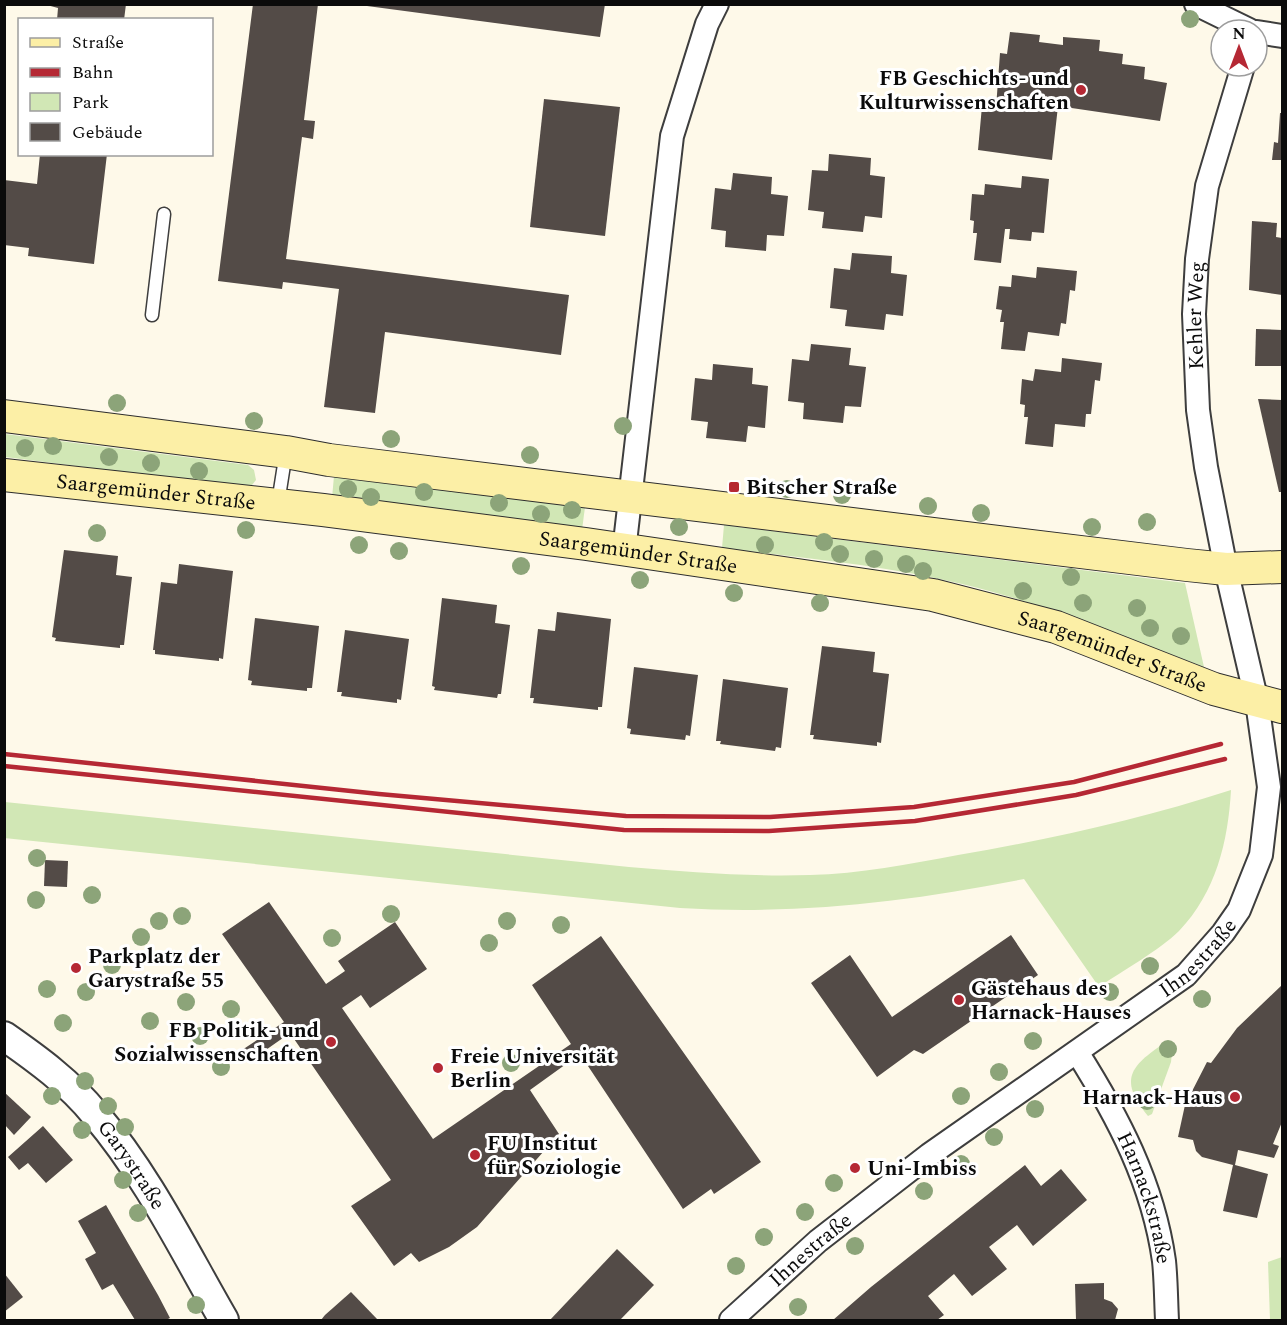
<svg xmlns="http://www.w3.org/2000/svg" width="1287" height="1325" viewBox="0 0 1287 1325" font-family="Spectral,serif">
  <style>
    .green { fill: #d1e7b5 }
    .building { fill: #534b47 }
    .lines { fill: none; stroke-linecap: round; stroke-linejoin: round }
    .service-casing { stroke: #3e3e3e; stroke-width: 15 }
    .minor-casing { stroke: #3e3e3e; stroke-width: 26 }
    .tertiary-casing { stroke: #3e3e3e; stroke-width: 32 }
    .secondary-casing { stroke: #2d2d2d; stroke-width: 34 }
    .service { stroke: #fff; stroke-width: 12 }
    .minor { stroke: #fff; stroke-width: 22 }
    .tertiary { stroke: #fff; stroke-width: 28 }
    .secondary { stroke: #fcefa6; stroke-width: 32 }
    .rail { stroke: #b52834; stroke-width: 4.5 }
    .tree { fill: #8ca479 }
    .poi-dot { fill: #b52834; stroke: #fff; stroke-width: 2 }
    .labels { text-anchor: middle; stroke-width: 6; stroke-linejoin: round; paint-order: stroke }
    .poi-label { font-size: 21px; font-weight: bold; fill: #0b0b0b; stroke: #fff; text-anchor: start }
    .street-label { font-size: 21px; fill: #0b0b0b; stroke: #fff }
  </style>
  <rect width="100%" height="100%" fill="#fef9e9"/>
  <g class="green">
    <polygon points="5,434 248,465 254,470 256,480 252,485 245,487 5,457"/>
    <polygon points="334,476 585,507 582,530 332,498"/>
    <path d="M724,525L1185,583L1204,667C1123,636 1046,604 962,584C883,565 802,558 722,548Z"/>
    <path d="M1231,790C1228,842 1216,892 1179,931C1160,950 1122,971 1099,987L1024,879C907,902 798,915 680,908L4,838L5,802L629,867C689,872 749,877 810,875C860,874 909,864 958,855C1051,839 1142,819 1231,790Z"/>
    <path d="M1167,1041L1173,1042L1171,1062L1152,1114L1148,1116C1116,1077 1133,1065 1167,1041Z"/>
    <polygon points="1282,1257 1282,1320 1270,1320 1268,1262"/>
  </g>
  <g class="building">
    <polygon points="43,4 126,4 124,20 57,20 58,8"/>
    <polygon points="253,4 318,4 304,120 315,121 313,139 302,137 286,259 569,295 561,355 385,332 375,413 324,407 339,289 283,282 282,289 218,281"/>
    <polygon points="352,4 605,4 600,37"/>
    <polygon points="1010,32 1040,35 1039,42 1063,45 1063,37 1100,40 1099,51 1123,54 1122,64 1145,67 1144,79 1167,83 1160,121 1058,106 1052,160 978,150 982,106 996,108 1000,53 1007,54"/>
    <polygon points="544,99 620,107 605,236 530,227"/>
    <polygon points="1280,113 1282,113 1282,160 1272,160 1274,142 1278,143"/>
    <polygon points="40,154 107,154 94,264 28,256 29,248 4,245 4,180 37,184"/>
    <polygon points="829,154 871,158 870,175 885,177 882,218 865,216 863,232 822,228 824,212 808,210 812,170 828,171"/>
    <polygon points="733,173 772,177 771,194 788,196 784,236 767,235 766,251 725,247 726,231 711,229 715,188 731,190"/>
    <polygon points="1022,176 1049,179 1044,233 1032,232 1031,241 1009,239 1010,229 1005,229 1001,263 974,260 977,233 973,233 974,221 970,220 972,194 984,195 985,184 1021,188"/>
    <polygon points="1252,221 1277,223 1276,237 1282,238 1282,295 1249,290"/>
    <polygon points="852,253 892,256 891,273 907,275 903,316 886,314 884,330 845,326 847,310 830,308 834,268 850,270"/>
    <polygon points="1037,267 1077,271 1075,291 1070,290 1066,324 1061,323 1059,336 1028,332 1025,351 1001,349 1004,322 1000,322 1002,310 996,309 999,286 1011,287 1012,275 1036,278"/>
    <polygon points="1256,329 1282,330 1282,366 1255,366"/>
    <polygon points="811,344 851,348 849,365 866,367 861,407 845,406 843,423 803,419 804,403 788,401 792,359 809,361"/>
    <polygon points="1062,358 1102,363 1100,381 1095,380 1091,414 1086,414 1085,427 1055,424 1053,447 1025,444 1028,417 1024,417 1025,405 1020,404 1022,379 1033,381 1035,369 1061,372"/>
    <polygon points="713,364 753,368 752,384 768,386 765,428 748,426 746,442 706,438 708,422 691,420 695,378 712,380"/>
    <polygon points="1258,399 1282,400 1282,492 1279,492"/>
    <polygon points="64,550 118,556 116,575 132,577 124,645 120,645 120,648 55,641 56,638 52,637"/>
    <polygon points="179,564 233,571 223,659 219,658 219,661 155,654 155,650 153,650 161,582 177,584"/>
    <polygon points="442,598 497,605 495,623 510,625 501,694 498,694 497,698 434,690 435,687 432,686"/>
    <polygon points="557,612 611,619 602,707 598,707 598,710 533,703 534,698 530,698 538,629 555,631"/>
    <polygon points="255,618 319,626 312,688 307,688 307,691 251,685 252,681 248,680"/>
    <polygon points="345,630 409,639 401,700 397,699 397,703 341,696 342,692 337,692"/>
    <polygon points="822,646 875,652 873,672 889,674 881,743 877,742 877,746 813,739 814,735 810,735"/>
    <polygon points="634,667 698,675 690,736 686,735 685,740 630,734 631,729 627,728"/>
    <polygon points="723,679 788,688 781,748 776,747 775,751 720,744 721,741 716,741"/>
    <polygon points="45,860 68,861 67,887 44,886"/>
    <polygon points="269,902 326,984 345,971 338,961 395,922 427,969 370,1008 361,995 342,1008 433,1139 571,1044 532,985 601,936 761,1162 714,1194 711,1189 683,1209 580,1054 530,1090 559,1134 477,1227 449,1247 419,1262 411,1253 394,1266 351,1206 391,1180 290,1033 250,1061 242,1050 284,1022 222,934"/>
    <polygon points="1011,935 1038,975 923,1054 914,1050 877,1077 811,983 850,955 892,1017"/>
    <polygon points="1282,985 1282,1122 1273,1144 1279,1146 1274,1158 1238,1150 1235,1165 1268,1174 1257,1218 1223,1211 1233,1165 1202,1157 1196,1151 1193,1140 1178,1137 1185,1105 1207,1062 1211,1063 1237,1028"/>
    <polygon points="4,1092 31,1117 14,1135 4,1124"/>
    <polygon points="43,1126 73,1160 46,1183 28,1163 19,1170 8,1157"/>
    <polygon points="1025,1165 1041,1186 1061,1169 1087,1200 1033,1246 1017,1225 989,1247 1007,1269 972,1296 954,1274 928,1296 944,1315 937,1320 833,1320 871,1287"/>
    <polygon points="106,1205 158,1295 170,1318 166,1320 135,1320 113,1284 102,1290 85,1259 96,1253 78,1221"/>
    <polygon points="617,1249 654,1285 620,1320 550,1320"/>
    <polygon points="4,1273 23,1297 4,1312"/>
    <polygon points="1104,1283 1104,1299 1112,1302 1118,1309 1115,1320 1076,1320 1075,1284"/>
    <polygon points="351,1292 378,1320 321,1320 325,1315"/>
  </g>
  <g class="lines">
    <g class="service-casing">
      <g id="service">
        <polyline points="152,315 164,214"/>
        <polyline points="278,503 286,452"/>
      </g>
    </g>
    <g class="minor-casing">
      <g id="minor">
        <polyline points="1196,4 1249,30"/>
        <polyline points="1257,32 1282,36"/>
        <polyline points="624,551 672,136 707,24 717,4"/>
        <path id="s1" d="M1077,1052C1118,1117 1153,1183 1164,1261C1166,1280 1166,1301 1167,1320"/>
        <path id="s2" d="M731,1320L818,1241L929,1155L1186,975L1223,933L1239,910L1261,855L1269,787L1257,702L1226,569L1206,467L1198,410L1194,314L1197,259L1207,186L1243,66"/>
      </g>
    </g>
    <g class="tertiary-casing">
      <g id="tertiary">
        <path id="s3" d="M4,1036C37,1059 70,1083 95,1114C148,1176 184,1251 224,1320"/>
      </g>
    </g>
    <g class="secondary-casing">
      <g id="secondary">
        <polyline points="4,416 286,452 329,460 1187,565 1226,569 1282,567"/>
        <path id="s4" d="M4,475L323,510L586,544L933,595L1056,627L1214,689L1282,707"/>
      </g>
    </g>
    <use href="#service" class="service"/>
    <use href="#minor" class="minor"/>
    <use href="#tertiary" class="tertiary"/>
    <use href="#secondary" class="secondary"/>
    <g class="rail">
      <polyline points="4,754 379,794 626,816 770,817 914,807 1074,782 1221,744"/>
      <polyline points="4,766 624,830 769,831 915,821 1076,795 1225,759"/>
    </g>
  </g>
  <g class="tree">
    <circle cx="1190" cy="19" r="9"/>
    <circle cx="117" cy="403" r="9"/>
    <circle cx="254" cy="421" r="9"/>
    <circle cx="623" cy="426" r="9"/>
    <circle cx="391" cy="439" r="9"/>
    <circle cx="53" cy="446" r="9"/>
    <circle cx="25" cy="448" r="9"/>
    <circle cx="530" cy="455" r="9"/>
    <circle cx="109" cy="457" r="9"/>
    <circle cx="151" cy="463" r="9"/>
    <circle cx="199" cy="471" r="9"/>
    <circle cx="348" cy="489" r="9"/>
    <circle cx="787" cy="489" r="9"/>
    <circle cx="424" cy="492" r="9"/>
    <circle cx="842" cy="495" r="9"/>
    <circle cx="371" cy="497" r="9"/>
    <circle cx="499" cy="503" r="9"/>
    <circle cx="928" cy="506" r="9"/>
    <circle cx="572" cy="510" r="9"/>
    <circle cx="981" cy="513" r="9"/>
    <circle cx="541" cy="514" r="9"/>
    <circle cx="1147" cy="522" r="9"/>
    <circle cx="679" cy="527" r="9"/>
    <circle cx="1092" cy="527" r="9"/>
    <circle cx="246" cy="530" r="9"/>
    <circle cx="97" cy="533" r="9"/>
    <circle cx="824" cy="542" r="9"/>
    <circle cx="359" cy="545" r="9"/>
    <circle cx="765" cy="545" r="9"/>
    <circle cx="399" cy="551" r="9"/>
    <circle cx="840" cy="554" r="9"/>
    <circle cx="874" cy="559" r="9"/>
    <circle cx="906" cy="564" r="9"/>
    <circle cx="521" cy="566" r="9"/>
    <circle cx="923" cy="571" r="9"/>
    <circle cx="1071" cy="577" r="9"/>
    <circle cx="640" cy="580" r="9"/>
    <circle cx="1023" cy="591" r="9"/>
    <circle cx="734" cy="593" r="9"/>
    <circle cx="820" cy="603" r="9"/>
    <circle cx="1083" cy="603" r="9"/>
    <circle cx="1137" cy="608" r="9"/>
    <circle cx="1150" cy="628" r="9"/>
    <circle cx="1181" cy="636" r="9"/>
    <circle cx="37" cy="858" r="9"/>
    <circle cx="92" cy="895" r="9"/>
    <circle cx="36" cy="900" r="9"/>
    <circle cx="391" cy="914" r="9"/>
    <circle cx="182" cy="916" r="9"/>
    <circle cx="159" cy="921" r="9"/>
    <circle cx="507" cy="921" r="9"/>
    <circle cx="561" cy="925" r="9"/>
    <circle cx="141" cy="937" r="9"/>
    <circle cx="332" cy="938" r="9"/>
    <circle cx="489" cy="943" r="9"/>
    <circle cx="112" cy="965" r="9"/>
    <circle cx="1150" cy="966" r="9"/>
    <circle cx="47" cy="989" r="9"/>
    <circle cx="86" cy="992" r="9"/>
    <circle cx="1110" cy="992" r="9"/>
    <circle cx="1202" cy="999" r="9"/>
    <circle cx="186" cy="1002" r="9"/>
    <circle cx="231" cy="1009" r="9"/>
    <circle cx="150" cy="1021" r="9"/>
    <circle cx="63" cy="1023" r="9"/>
    <circle cx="200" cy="1036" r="9"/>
    <circle cx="1033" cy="1041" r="9"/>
    <circle cx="1168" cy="1049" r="9"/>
    <circle cx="511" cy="1063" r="9"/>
    <circle cx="221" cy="1067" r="9"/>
    <circle cx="999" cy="1072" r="9"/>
    <circle cx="85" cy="1081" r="9"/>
    <circle cx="52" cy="1096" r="9"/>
    <circle cx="961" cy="1096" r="9"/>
    <circle cx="1147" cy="1101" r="9"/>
    <circle cx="108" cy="1106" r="9"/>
    <circle cx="1035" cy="1109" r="9"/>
    <circle cx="125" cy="1127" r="9"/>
    <circle cx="82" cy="1130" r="9"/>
    <circle cx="994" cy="1137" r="9"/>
    <circle cx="961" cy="1164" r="9"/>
    <circle cx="123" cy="1180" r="9"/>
    <circle cx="834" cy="1183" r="9"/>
    <circle cx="924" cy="1191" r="9"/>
    <circle cx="805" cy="1212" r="9"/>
    <circle cx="138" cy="1213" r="9"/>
    <circle cx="764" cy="1237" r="9"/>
    <circle cx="855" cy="1246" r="9"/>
    <circle cx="736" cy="1266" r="9"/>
    <circle cx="196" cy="1305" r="9"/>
    <circle cx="798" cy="1307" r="9"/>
  </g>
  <g class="poi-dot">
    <circle cx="1081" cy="90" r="6"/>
    <rect x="728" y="481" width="12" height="12" rx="3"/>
    <circle cx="76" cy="968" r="6"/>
    <circle cx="959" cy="1000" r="6"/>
    <circle cx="331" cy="1042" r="6"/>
    <circle cx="438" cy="1068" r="6"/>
    <circle cx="1235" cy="1097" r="6"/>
    <circle cx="475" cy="1155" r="6"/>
    <circle cx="855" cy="1168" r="6"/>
  </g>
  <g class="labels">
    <g class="poi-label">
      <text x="1069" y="85" text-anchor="end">FB Geschichts- und<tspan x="1069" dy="24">Kulturwissenschaften</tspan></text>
      <text x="746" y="494">Bitscher Straße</text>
      <text x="88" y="963">Parkplatz der<tspan x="88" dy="24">Garystraße 55</tspan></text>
      <text x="971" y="995">Gästehaus des<tspan x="971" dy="24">Harnack-Hauses</tspan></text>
      <text x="319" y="1037" text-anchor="end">FB Politik- und<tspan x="319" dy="24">Sozialwissenschaften</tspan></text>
      <text x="450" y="1063">Freie Universität<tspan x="450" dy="24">Berlin</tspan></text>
      <text x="1223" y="1104" text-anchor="end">Harnack-Haus</text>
      <text x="487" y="1150">FU Institut<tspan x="487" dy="24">für Soziologie</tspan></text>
      <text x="867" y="1175">Uni-Imbiss</text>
    </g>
    <g class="street-label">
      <text dy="7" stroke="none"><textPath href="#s2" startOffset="1262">Kehler Weg</textPath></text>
      <text dy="7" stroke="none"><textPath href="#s4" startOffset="153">Saargemünder Straße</textPath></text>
      <text dy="7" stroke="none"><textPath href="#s4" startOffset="639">Saargemünder Straße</textPath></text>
      <text dy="7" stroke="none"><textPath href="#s4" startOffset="1125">Saargemünder Straße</textPath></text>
      <text dy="7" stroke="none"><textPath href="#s2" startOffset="592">Ihnestraße</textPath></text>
      <text dy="7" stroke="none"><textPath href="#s3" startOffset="183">Garystraße</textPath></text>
      <text dy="7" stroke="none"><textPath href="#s1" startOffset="162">Harnackstraße</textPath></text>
      <text dy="7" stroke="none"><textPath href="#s2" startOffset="106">Ihnestraße</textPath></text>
    </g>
  </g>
  <rect width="1287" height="1325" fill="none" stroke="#0b0b0b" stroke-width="12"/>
  <rect x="18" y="18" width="195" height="138" fill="#ffffff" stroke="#9d9d9d" stroke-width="1.5"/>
  <rect x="30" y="38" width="30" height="9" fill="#fcefa6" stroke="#9d9d9d" stroke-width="1.5"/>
  <text x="72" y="48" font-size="18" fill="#0b0b0b">Straße</text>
  <rect x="30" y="68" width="30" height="9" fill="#b52834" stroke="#9d9d9d" stroke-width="1.5"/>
  <text x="72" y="78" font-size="18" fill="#0b0b0b">Bahn</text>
  <rect x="30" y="93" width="30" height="18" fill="#d1e7b5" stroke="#9d9d9d" stroke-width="1.5"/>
  <text x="72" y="108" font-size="18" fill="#0b0b0b">Park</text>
  <rect x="30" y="123" width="30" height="18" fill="#534b47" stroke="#9d9d9d" stroke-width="1.5"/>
  <text x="72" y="138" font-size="18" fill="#0b0b0b">Gebäude</text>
  <g transform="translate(1239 48)"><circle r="28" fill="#ffffff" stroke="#9d9d9d" stroke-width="1.5"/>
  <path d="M0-4.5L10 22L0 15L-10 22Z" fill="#b52834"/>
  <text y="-9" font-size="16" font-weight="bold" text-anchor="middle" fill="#0b0b0b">N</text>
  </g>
</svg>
